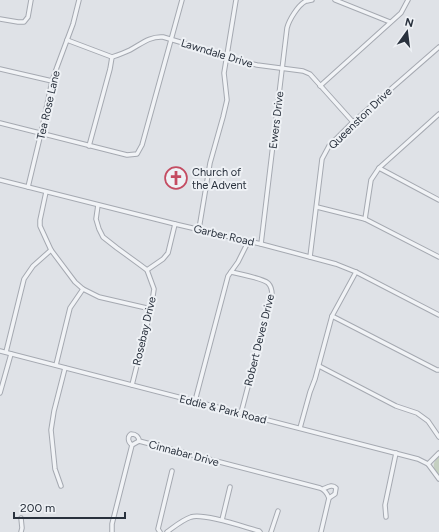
<svg xmlns="http://www.w3.org/2000/svg" width="439" height="532" viewBox="0 0 439 532" font-family="Figtree,sans-serif">
  <style>
    .green { fill: #c5d0c1 }
    .lines { fill: none; stroke-linecap: round; stroke-linejoin: round }
    .minor-casing { stroke: #a5a9b1; stroke-width: 5.5 }
    .minor { stroke: #f1f3f6; stroke-width: 3.5 }
    .labels { text-anchor: middle; stroke-width: 4; stroke-linejoin: round; paint-order: stroke }
    .street-label { font-size: 11px; fill: #29313d; stroke: #eef1f5 }
    .poi-label { font-size: 11px; fill: #29313d; stroke: #eef1f5; text-anchor: start }
  </style>
  <rect width="100%" height="100%" fill="#dfe2e7"/>
  <path class="green" d="M439,456V476C433,468 431,464 439,456Z"/>
  <g class="lines">
    <g class="minor-casing">
      <g id="minor">
        <polyline points="335,0 390,22"/>
        <polyline points="0,19 18,22 24,22 28,17 31,0"/>
        <path d="M67,40L112,57C118,55 124,53 130,50C141,44 150,36 163,37L227,56L241,61L257,65L303,71L310,74L353,122"/>
        <polyline points="0,69 52,81"/>
        <polyline points="320,86 401,13 408,0"/>
        <polyline points="0,123 127,155 137,154 142,145 182,0"/>
        <polyline points="89,146 110,69 112,57"/>
        <polyline points="379,168 439,200"/>
        <polyline points="0,180 175,224 261,244 336,264 356,272 439,315"/>
        <polyline points="28,187 41,133 52,81 57,67 73,24 79,0"/>
        <polyline points="46,192 40,220 40,226 51,250 75,282 83,289 99,297 151,309"/>
        <polyline points="98,205 96,219 99,229 103,237 117,248 139,264 147,270 154,289 151,309 132,385"/>
        <polyline points="317,207 365,219 439,257"/>
        <polyline points="365,219 371,180 379,168 439,114"/>
        <polyline points="199,229 210,163 223,117 227,100 224,73 236,0"/>
        <path d="M261,244L287,28C289,20 298,5 306,1C308,1 310,0 312,0"/>
        <polyline points="310,257 322,159 329,146 353,122 439,47"/>
        <polyline points="147,270 163,259 168,253 175,224"/>
        <path d="M231,272C239,274 262,278 268,283C271,286 272,290 272,295L241,413"/>
        <polyline points="332,316 437,370 439,370"/>
        <polyline points="0,351 418,459 428,464 439,479"/>
        <polyline points="6,352 24,279 33,266 51,250"/>
        <polyline points="56,365 70,308 83,289"/>
        <polyline points="319,366 396,406 417,413 428,421 439,437"/>
        <polyline points="0,393 11,354"/>
        <polyline points="195,401 228,276 238,262 248,242"/>
        <polyline points="300,428 310,392 315,379 332,316 356,272"/>
        <path d="M132,445C128,442 127,437 131,434C136,434 139,437 139,441"/>
        <polyline points="428,464 439,453"/>
        <polyline points="61,486 55,469 51,430 54,411 65,368"/>
        <path d="M323,489C328,487 332,484 336,488L335,494L329,498"/>
        <polyline points="386,517 385,505 396,453"/>
        <polyline points="21,518 22,528 21,532"/>
        <polyline points="222,520 230,487"/>
        <path d="M112,532V524L132,445L139,441L320,488C325,490 327,493 329,498L321,532"/>
        <polyline points="160,532 158,529 172,471"/>
        <path d="M167,532C174,527 182,520 191,517C204,513 244,527 259,531L260,532"/>
        <polyline points="271,532 278,511"/>
      </g>
    </g>
    <use href="#minor" class="minor"/>
  </g>
  <defs>
    <g id="church-ring" transform="scale(1.15)"><circle r="9.5" fill="#eef1f5" stroke="#c44c62" stroke-width="1.5"/><path d="M-1.2-6h2.4v3.5h3.3v2.4h-3.3V6h-2.4V-.1h-3.3v-2.4h3.3Z" fill="#c44c62"/></g>
  </defs>
  <g fill-rule="evenodd">
    <use href="#church-ring" x="176" y="178"/>
  </g>
  <g class="labels">
    <g class="street-label">
      <text transform="translate(217 53) rotate(17)" y="4">Lawndale Drive</text>
      <text transform="translate(48 105) rotate(-77)" y="4">Tea Rose Lane</text>
      <text transform="translate(360 118) rotate(-44)" y="4">Queenston Drive</text>
      <text transform="translate(276 120) rotate(-83)" y="4">Ewers Drive</text>
      <text transform="translate(224 235) rotate(13)" y="4">Garber Road</text>
      <text transform="translate(144 331) rotate(-77)" y="4">Rosebay Drive</text>
      <text transform="translate(259 340) rotate(-76)" y="4">Robert Deves Drive</text>
      <text transform="translate(223 409) rotate(14)" y="4">Eddie &amp; Park Road</text>
      <text transform="translate(184 453) rotate(15)" y="4">Cinnabar Drive</text>
    </g>
    <g class="poi-label">
      <text x="192" y="176">Church of<tspan x="192" dy="13">the Advent</tspan></text>
    </g>
  </g>
  <g transform="translate(407 32) rotate(14)" stroke="#eef1f5" stroke-width="3" paint-order="stroke">
  <path d="M0-3L7 15L0 10L-7 15Z" fill="#29313d"/>
  <text y="-6" font-size="11" font-weight="bold" text-anchor="middle" fill="#29313d">N</text>
  </g>
  <path d="M14 512v6h111v-6" fill="none" stroke="#29313d" stroke-width="2"/>
  <text x="20" y="512" font-size="12" fill="#29313d" stroke="#eef1f5" stroke-width="3" paint-order="stroke">200 m</text>
</svg>
